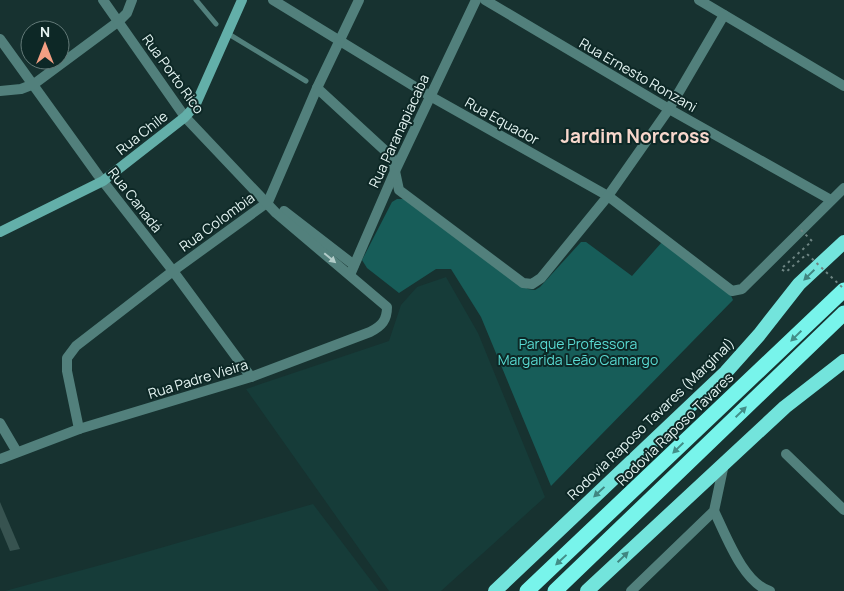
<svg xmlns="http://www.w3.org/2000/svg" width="844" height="591" viewBox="0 0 844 591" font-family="Manrope,sans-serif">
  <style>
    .built { fill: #163c39 }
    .green { fill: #175d59 }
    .building { fill: #375350 }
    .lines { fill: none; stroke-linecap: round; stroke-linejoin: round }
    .service { stroke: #52807c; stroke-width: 5 }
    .minor { stroke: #52807c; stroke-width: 10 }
    .secondary { stroke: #63afa9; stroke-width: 10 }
    .trunk { stroke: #73e4dc; stroke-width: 14 }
    .motorway { stroke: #78f4eb; stroke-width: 15 }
    .path-bridge { stroke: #6e8583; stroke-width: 2; stroke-dasharray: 2.5 4; stroke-linecap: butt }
    .oneway { fill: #b2ccc9 }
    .oneway2 { fill: #408681 }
    .oneway3 { fill: #428e88 }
    .labels { text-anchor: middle; stroke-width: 4; stroke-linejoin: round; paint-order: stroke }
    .street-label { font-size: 14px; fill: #e5f5f3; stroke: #0d2826 }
    .park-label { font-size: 14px; fill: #59dad2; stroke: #0d2826 }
    .district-label { font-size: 19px; font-weight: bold; fill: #f8d7cc; stroke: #0d2826 }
  </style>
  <rect width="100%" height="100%" fill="#173230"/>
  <g class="built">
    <polygon points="446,277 478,333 545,497 441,591 389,591 246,389 389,341 401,305 417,287"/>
    <polygon points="313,504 379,591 5,591 108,563"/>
  </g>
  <polygon class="green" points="397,199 404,199 528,289 535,290 540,287 581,242 586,242 632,276 662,242 729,291 733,300 551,486 481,317 451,269 436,269 399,293 367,268 362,260 392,202"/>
  <polygon class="building" points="0,502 20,549 10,551 0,527"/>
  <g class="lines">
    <g class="service">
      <polyline points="196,0 216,24"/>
      <polyline points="227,33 306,81"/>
    </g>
    <g class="minor">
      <polyline points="273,0 430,96 608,196 732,291 742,289 844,188"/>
      <polyline points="485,0 669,109 831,200"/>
      <polyline points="699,0 844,86"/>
      <polyline points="0,39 98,175 173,271 251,377"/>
      <polyline points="317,88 392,157 399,190 523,283 532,284 541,278 608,196 669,109 724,15"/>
      <polyline points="0,91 21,89 34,84 119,21 127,13 132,0"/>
      <polyline points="284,211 354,265"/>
      <polyline points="350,275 395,171 476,0"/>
      <polyline points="0,423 17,452"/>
      <polyline points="79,429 67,371 67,358 76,346 173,271 268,202 317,88 359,0"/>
      <polyline points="786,454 844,510"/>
      <path d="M0,459L79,429L251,377L370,332C382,326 387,320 387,307L276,213L185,117L103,0"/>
      <path d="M714,511C726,535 743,583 770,591"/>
      <polyline points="631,591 714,511 724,464"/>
    </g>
    <polyline class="secondary" points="0,232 103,181 185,117 195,106 242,0"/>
    <g class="trunk">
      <polyline points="495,591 726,372 759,335 799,284 844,242"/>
      <polyline points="587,591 785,407 844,361"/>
    </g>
    <g class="motorway">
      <polyline points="527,591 844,290"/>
      <polyline points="555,591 844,313"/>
    </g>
    <polyline class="path-bridge" points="801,230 812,241 781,269 786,272 807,254 844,289"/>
  </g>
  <defs><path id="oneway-solid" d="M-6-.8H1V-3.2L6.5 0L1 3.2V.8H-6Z" transform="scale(1.25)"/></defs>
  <use class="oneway" href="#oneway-solid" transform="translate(330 258) rotate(40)"/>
  <g class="oneway2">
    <use href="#oneway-solid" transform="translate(809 275) rotate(136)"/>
    <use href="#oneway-solid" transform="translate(599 492) rotate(137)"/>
    <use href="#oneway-solid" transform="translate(623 557) rotate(-44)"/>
  </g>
  <g class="oneway3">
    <use href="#oneway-solid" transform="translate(796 336) rotate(136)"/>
    <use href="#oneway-solid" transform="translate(741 412) rotate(-44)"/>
    <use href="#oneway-solid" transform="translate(678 448) rotate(136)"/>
    <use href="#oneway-solid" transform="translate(561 560) rotate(137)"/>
  </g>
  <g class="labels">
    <g class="street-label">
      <text transform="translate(173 74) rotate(54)" y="5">Rua Porto Rico</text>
      <text transform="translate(638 75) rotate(30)" y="5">Rua Ernesto Ronzani</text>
      <text transform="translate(502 121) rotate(29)" y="5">Rua Equador</text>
      <text transform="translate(399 131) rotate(-65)" y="5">Rua Paranapiacaba</text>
      <text transform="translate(142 133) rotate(-38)" y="5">Rua Chile</text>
      <text transform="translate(135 200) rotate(52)" y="5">Rua Canadá</text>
      <text transform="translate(217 222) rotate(-36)" y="5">Rua Colombia</text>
      <text transform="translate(198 379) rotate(-17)" y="5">Rua Padre Vieira</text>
      <text transform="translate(651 419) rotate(-44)" y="5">Rodovia Raposo Tavares (Marginal)</text>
      <text transform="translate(675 429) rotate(-44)" y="5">Rodovia Raposo Tavares</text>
    </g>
    <g class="park-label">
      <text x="578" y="349">Parque Professora<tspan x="578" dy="16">Margarida Leão Camargo</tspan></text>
    </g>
    <g class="district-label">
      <text x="635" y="143">Jardim Norcross</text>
    </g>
  </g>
  <g transform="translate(45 45)"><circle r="24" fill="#0d2826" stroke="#637a78"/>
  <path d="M0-4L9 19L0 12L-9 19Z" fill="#f39f83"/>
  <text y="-8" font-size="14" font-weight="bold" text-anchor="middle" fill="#e5f5f3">N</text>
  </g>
</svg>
